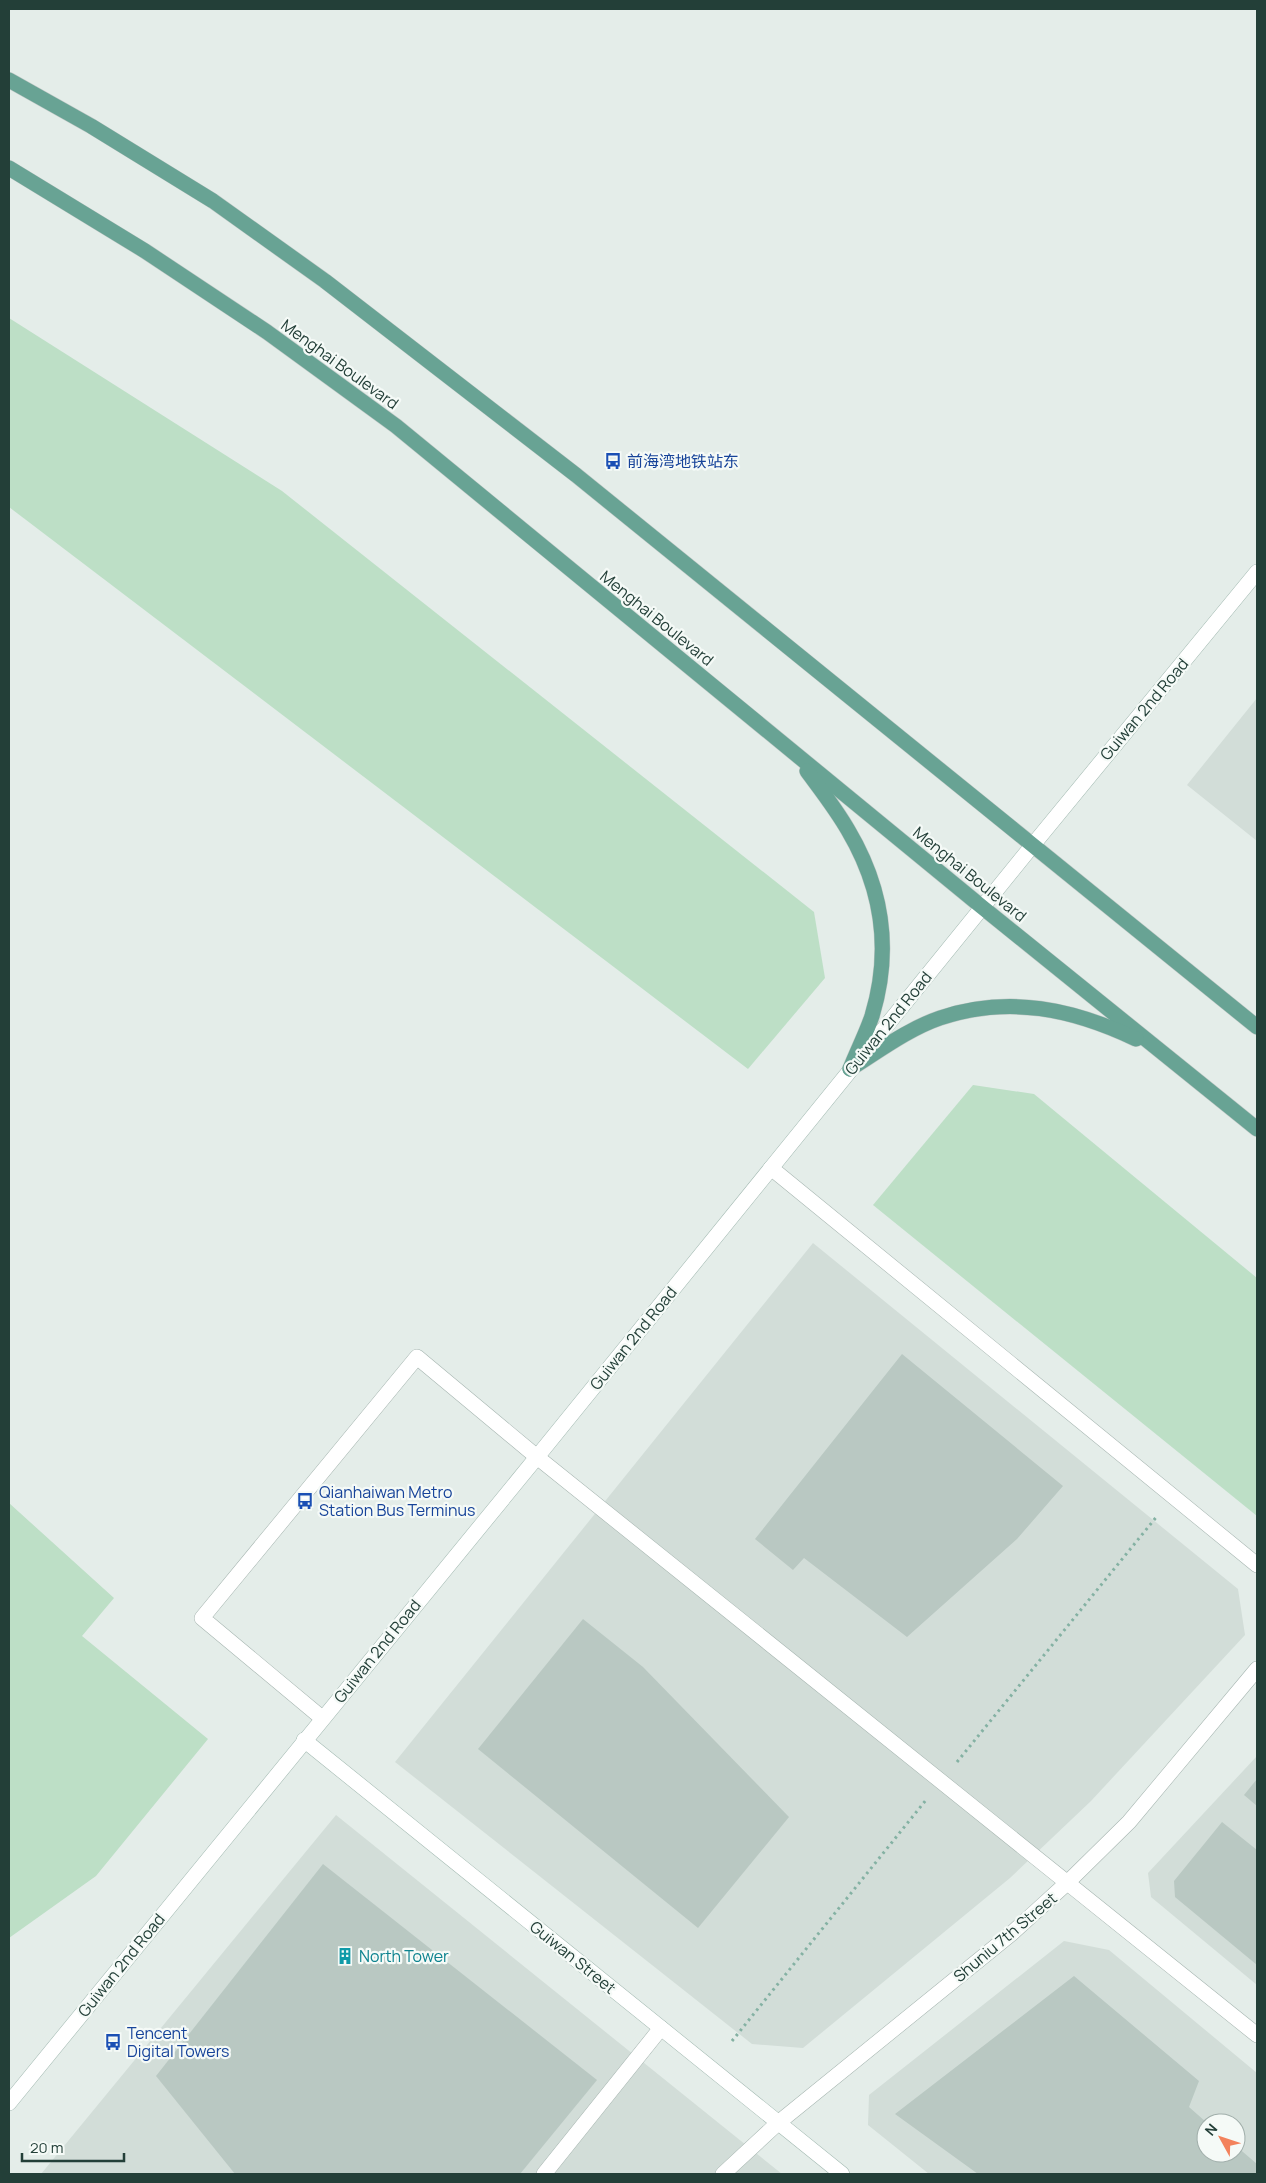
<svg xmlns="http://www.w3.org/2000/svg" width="1266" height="2183" viewBox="0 0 1266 2183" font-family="Manrope,'Noto Sans SC',sans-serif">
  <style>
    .built { fill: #d2ddd8; fill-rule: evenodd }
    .green { fill: #bddfc6 }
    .building { fill: #b9c8c2 }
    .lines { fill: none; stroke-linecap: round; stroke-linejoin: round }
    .lane-casing { stroke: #a6b5b0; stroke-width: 16 }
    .street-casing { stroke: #a6b5b0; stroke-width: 16 }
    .secondary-casing { stroke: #a2b9b1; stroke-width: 16 }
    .primary-casing { stroke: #c1c9c7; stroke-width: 16 }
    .path { stroke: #84b1a3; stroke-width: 3; stroke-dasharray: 2.5 4; stroke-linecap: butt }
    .lane { stroke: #fff; stroke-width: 15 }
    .street { stroke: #fff; stroke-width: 15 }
    .secondary { stroke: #fff; stroke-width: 15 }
    .primary { stroke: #68a394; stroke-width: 15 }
    .labels { text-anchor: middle; stroke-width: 4.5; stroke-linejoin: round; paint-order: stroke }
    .street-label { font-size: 16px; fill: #233f38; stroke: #f5faf7 }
    .transit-label { font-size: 16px; fill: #164399; stroke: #f5faf7; text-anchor: start }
    .culture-label { font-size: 16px; fill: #0d838f; stroke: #f5faf7; text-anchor: start }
  </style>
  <rect width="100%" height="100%" fill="#e4ede9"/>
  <g class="built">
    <polygon points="1257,698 1257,841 1187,785"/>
    <polygon points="813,1243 1238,1589 1245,1635 1091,1801 1010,1878 803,2048 752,2044 395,1762"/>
    <polygon points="1257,1756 1257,1985 1151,1897 1148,1873"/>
    <polygon points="336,1815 782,2174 41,2174"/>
    <path d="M1064,1941L1109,1950L1257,2073V2174H929L868,2125L869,2095ZM1206,2123H1236V2153H1206Z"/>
  </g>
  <g class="green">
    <polygon points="9,318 282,491 814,912 825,978 748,1069 9,507"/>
    <polygon points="973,1085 1034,1094 1257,1278 1257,1516 873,1205"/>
    <polygon points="9,1503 114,1598 82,1636 208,1739 96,1876 9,1938"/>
  </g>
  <g class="building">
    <polygon points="902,1354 1063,1486 1017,1539 907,1637 804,1558 793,1570 755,1539"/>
    <polygon points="583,1619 643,1667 789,1817 698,1928 478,1749"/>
    <polygon points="1257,1779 1257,1806 1244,1795"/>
    <polygon points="1222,1822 1257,1850 1257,1965 1175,1897 1174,1881"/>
    <polygon points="323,1864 597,2080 520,2174 235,2174 156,2076"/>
    <polygon points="1074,1976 1199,2081 1189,2107 1206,2122 1206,2153 1236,2153 1236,2146 1257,2164 1257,2174 978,2174 895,2114"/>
  </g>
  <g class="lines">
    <g class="lane-casing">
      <g id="lane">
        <polyline points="322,1718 202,1618 417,1357 537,1457"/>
        <polyline points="544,2174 661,2028"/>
      </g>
    </g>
    <g class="street-casing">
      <g id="street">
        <polyline points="771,1168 1257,1565"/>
        <polyline points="537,1457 1257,2035"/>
        <polyline points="723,2174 778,2123 1011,1934 1067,1883 1129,1822 1257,1669"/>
      </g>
    </g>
    <g class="secondary-casing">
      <g id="secondary">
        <polyline points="304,1740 842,2174"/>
        <polyline points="9,2103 537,1457 1032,846 1257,572"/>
      </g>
    </g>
    <g class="primary-casing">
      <g id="primary">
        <polyline points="9,80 91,126 213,201 325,281 576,475 1257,1027"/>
        <polyline points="9,168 145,251 267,332 396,426 982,907 1257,1129"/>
        <path d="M807,771C821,790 836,809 848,830C883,889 892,950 872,1016C866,1034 857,1051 850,1069"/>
        <path d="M850,1069C879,1051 908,1029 940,1018C1009,995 1073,1009 1136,1039"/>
      </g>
    </g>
    <g class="path">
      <polyline points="957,1762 1158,1515"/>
      <polyline points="732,2041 926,1800"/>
    </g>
    <use href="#lane" class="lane"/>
    <use href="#street" class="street"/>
    <use href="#secondary" class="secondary"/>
    <use href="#primary" class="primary"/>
  </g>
  <defs>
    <g id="bus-bare" transform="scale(1.35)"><path d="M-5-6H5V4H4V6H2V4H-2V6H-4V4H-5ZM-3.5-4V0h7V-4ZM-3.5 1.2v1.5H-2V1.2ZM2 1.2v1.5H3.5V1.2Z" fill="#1a4fb4" stroke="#f5faf7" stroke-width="2.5" paint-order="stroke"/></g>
    <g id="building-bare" transform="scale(1.35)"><path d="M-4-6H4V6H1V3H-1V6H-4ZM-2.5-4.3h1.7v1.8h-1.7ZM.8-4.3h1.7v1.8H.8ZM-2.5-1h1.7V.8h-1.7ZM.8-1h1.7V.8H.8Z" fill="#0f9aa8" stroke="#f5faf7" stroke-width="2.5" paint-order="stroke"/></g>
  </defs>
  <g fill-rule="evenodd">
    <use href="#bus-bare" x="613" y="461"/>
    <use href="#bus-bare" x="305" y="1501"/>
    <use href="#building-bare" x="345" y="1956"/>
    <use href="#bus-bare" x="113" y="2042"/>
  </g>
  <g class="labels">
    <g class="street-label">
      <text transform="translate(340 364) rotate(36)" y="6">Menghai Boulevard</text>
      <text transform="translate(657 618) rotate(39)" y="6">Menghai Boulevard</text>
      <text transform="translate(1144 709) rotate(-50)" y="6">Guiwan 2nd Road</text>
      <text transform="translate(970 874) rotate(39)" y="6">Menghai Boulevard</text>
      <text transform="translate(888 1023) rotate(-51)" y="6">Guiwan 2nd Road</text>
      <text transform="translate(633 1338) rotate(-51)" y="6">Guiwan 2nd Road</text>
      <text transform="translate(377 1651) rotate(-51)" y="6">Guiwan 2nd Road</text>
      <text transform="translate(1005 1937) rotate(-40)" y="6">Shuniu 7th Street</text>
      <text transform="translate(573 1957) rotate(39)" y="6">Guiwan Street</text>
      <text transform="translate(121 1965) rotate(-51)" y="6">Guiwan 2nd Road</text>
    </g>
    <g class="transit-label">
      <text x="627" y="467">前海湾地铁站东</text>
      <text x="319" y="1498">Qianhaiwan Metro<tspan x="319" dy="18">Station Bus Terminus</tspan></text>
      <text x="127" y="2039">Tencent<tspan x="127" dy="18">Digital Towers</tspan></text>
    </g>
    <g class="culture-label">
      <text x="359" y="1962">North Tower</text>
    </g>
  </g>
  <rect width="1266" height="2183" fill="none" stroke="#233f38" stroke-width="20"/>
  <g transform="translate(1221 2138) rotate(310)"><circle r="24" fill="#f5faf7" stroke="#a1afab"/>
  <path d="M0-4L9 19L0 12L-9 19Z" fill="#f3825c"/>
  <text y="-8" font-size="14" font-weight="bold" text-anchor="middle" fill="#233f38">N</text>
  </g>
  <path d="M22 2153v8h102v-8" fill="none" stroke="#233f38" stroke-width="2.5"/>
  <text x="30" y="2153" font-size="15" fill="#233f38" stroke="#f5faf7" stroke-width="4" paint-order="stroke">20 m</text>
</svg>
